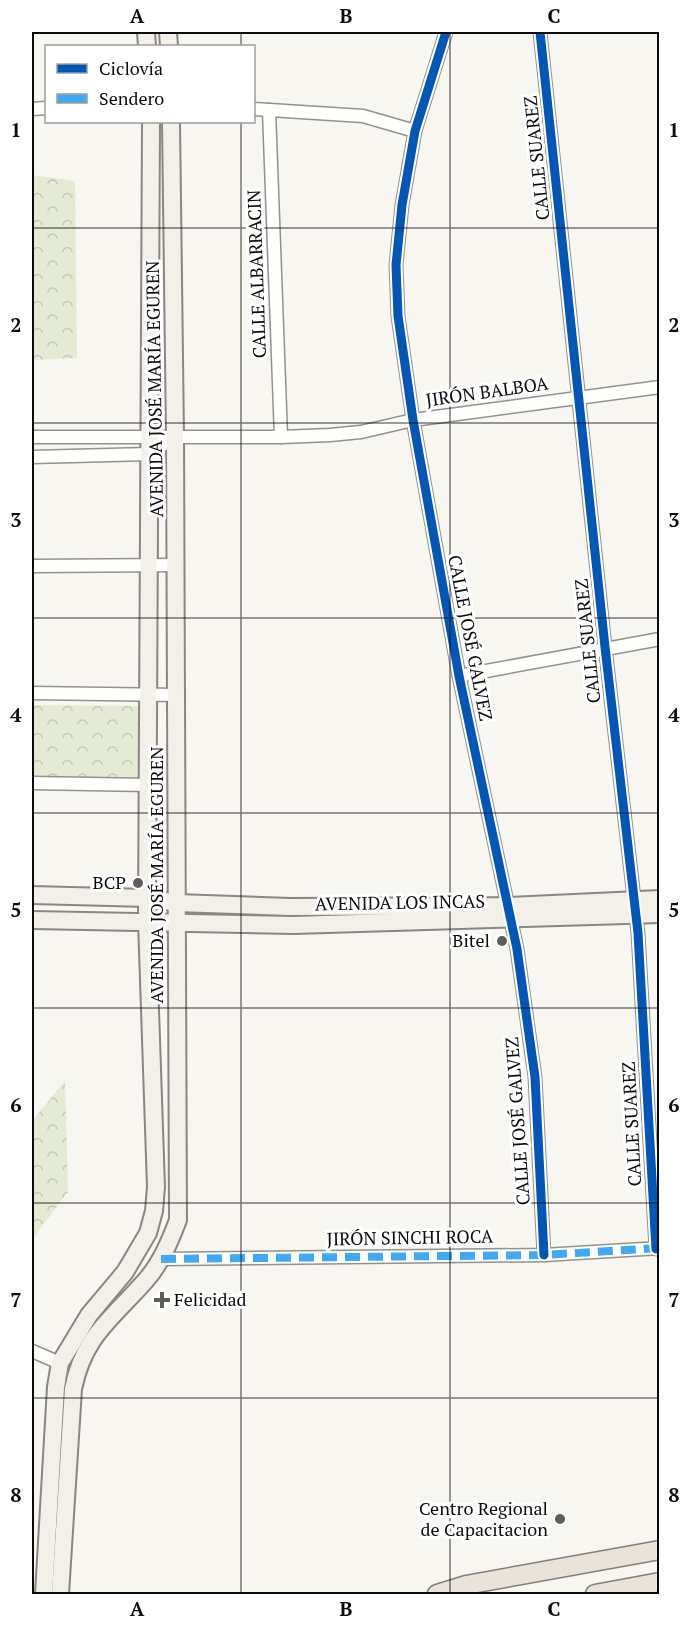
<svg xmlns="http://www.w3.org/2000/svg" width="691" height="1626" viewBox="0 0 691 1626" font-family="'PT Serif',serif">
  <style>
    .park { fill: url(#park-crowns) }
    .lines { fill: none; stroke-linecap: round; stroke-linejoin: round }
    .street-casing { stroke: #92918e; stroke-width: 15 }
    .secondary-casing { stroke: #888785; stroke-width: 20 }
    .primary-casing { stroke: #7f7e7b; stroke-width: 21 }
    .street { stroke: #fefefd; stroke-width: 12 }
    .secondary { stroke: #f3f0e9; stroke-width: 16 }
    .primary { stroke: #e9e3da; stroke-width: 18 }
    .quiet { stroke: #3fa9f5; stroke-width: 8; stroke-dasharray: 15 8; stroke-linecap: butt }
    .cycleway-casing { stroke: #fff; stroke-width: 13 }
    .cycleway { stroke: #0057b8; stroke-width: 9 }
    .grid { fill: none; stroke: #0b0b0b; stroke-width: 1.5; stroke-opacity: 0.55 }
    .poi-dot { fill: #5e5d5b; stroke: #fff; stroke-width: 2 }
    .labels { text-anchor: middle; stroke-width: 6; stroke-linejoin: round; paint-order: stroke }
    .street-label { font-size: 18px; fill: #0b0b0b; stroke: #fff }
    .poi-label { font-size: 18px; fill: #0b0b0b; stroke: #fff; text-anchor: end }
    .neatline { fill: none; stroke: #0b0b0b; stroke-width: 2 }
    .grid-label { font-size: 20px; text-anchor: middle; font-weight: bold; fill: #0b0b0b }
  </style>
  <defs>
    <pattern id="park-crowns" width="20" height="18" patternUnits="userSpaceOnUse" patternTransform="scale(1.5)"><rect width="20" height="18" fill="#e4ebd2"/><path d="M2 6a3 3 0 1 1 6 0M12 15a3 3 0 1 1 6 0" fill="none" stroke="#c2c8b3"/></pattern>
  </defs>
  <rect width="100%" height="100%" fill="#f8f6f0"/>
  <g class="park">
    <polygon points="32,175 75,181 77,358 32,360"/>
    <polygon points="32,705 139,706 139,780 32,777"/>
    <polygon points="65,1081 68,1192 32,1240 32,1121"/>
  </g>
  <g class="lines">
    <g class="street-casing">
      <g id="street">
        <polyline points="446,32 415,131 402,205 396,265 398,316 413,420 459,676 517,949 535,1077 544,1255"/>
        <polyline points="540,32 605,647 638,933 656,1249"/>
        <polyline points="32,109 46,108"/>
        <polyline points="254,109 363,116 415,131"/>
        <polyline points="269,110 281,437"/>
        <polyline points="32,437 281,437 330,435 361,432 413,420 660,387"/>
        <polyline points="32,457 149,454 175,437"/>
        <polyline points="32,566 176,565"/>
        <polyline points="459,676 660,639"/>
        <polyline points="32,693 177,695"/>
        <polyline points="32,783 148,785"/>
        <polyline points="161,1259 544,1255 660,1248"/>
        <polyline points="32,1351 60,1363"/>
      </g>
    </g>
    <g class="secondary-casing">
      <g id="secondary">
        <polyline points="146,32 147,46"/>
        <polyline points="168,32 169,46"/>
        <polyline points="32,895 148,898 177,903 290,907 509,906 660,899"/>
        <polyline points="32,920 294,925 660,914"/>
        <polyline points="44,1594 56,1387 60,1363 89,1315 125,1272 148,1233 154,1211 156,1187 147,921 151,122"/>
        <path d="M60,1594L73,1389C84,1335 112,1319 146,1280C161,1263 170,1241 178,1220L175,436L171,122"/>
      </g>
    </g>
    <g class="primary-casing">
      <g id="primary">
        <polyline points="437,1594 466,1585 660,1550"/>
        <polyline points="595,1594 660,1582"/>
      </g>
    </g>
    <use href="#street" class="street"/>
    <use href="#secondary" class="secondary"/>
    <use href="#primary" class="primary"/>
    <polyline class="quiet" points="161,1259 544,1255 659,1248"/>
    <g class="cycleway-casing">
      <g id="cycleway">
        <polyline points="446,32 415,131 402,205 396,265 398,316 413,420 459,676 517,949 535,1077 544,1255"/>
        <polyline points="540,32 605,647 638,933 656,1249"/>
      </g>
    </g>
    <use href="#cycleway" class="cycleway"/>
  </g>
  <path class="grid" d="M241,32V46M450,32V1594M241,122V1594M32,228H660M32,423H660M32,618H660M32,813H660M32,1008H660M32,1203H660M32,1398H660"/>
  <g class="poi-dot">
    <circle cx="138" cy="883" r="6"/>
    <circle cx="502" cy="941" r="6"/>
    <path d="M159 1291h6v6h6v6h-6v6h-6v-6h-6v-6h6z"/>
    <circle cx="560" cy="1519" r="6"/>
  </g>
  <g class="labels">
    <g class="street-label">
      <text transform="translate(537 158) rotate(-96)" y="6">CALLE SUAREZ</text>
      <text transform="translate(257 274) rotate(-92)" y="6">CALLE ALBARRACIN</text>
      <text transform="translate(155 389) rotate(-91)" y="6">AVENIDA JOSÉ MARÍA EGUREN</text>
      <text transform="translate(487 392) rotate(-8)" y="6">JIRÓN BALBOA</text>
      <text transform="translate(470 638) rotate(79)" y="6">CALLE JOSÉ GALVEZ</text>
      <text transform="translate(588 641) rotate(-96)" y="6">CALLE SUAREZ</text>
      <text transform="translate(157 875) rotate(-90)" y="6">AVENIDA JOSÉ MARÍA EGUREN</text>
      <text transform="translate(400 903) rotate(-1)" y="6">AVENIDA LOS INCAS</text>
      <text transform="translate(518 1121) rotate(-94)" y="6">CALLE JOSÉ GALVEZ</text>
      <text transform="translate(632 1124) rotate(-93)" y="6">CALLE SUAREZ</text>
      <text transform="translate(410 1238) rotate(-1)" y="6">JIRÓN SINCHI ROCA</text>
    </g>
    <g class="poi-label">
      <text x="126" y="889">BCP</text>
      <text x="490" y="947">Bitel</text>
      <text x="174" y="1306" text-anchor="start">Felicidad</text>
      <text x="548" y="1515">Centro Regional<tspan x="548" dy="21">de Capacitacion</tspan></text>
    </g>
  </g>
  <rect width="691" height="1626" fill="none" stroke="#ffffff" stroke-width="66"/>
  <rect x="45" y="45" width="210" height="78" fill="#ffffff" stroke="#9d9d9d" stroke-width="1.5"/>
  <rect x="57" y="64" width="30" height="9" fill="#0057b8" stroke="#9d9d9d" stroke-width="1.5"/>
  <text x="99" y="75" font-size="18" fill="#0b0b0b">Ciclovía</text>
  <rect x="57" y="94" width="30" height="9" fill="#3fa9f5" stroke="#9d9d9d" stroke-width="1.5"/>
  <text x="99" y="105" font-size="18" fill="#0b0b0b">Sendero</text>
  <rect x="33" y="33" width="625" height="1560" class="neatline"/>
  <g class="grid-label">
    <text x="137" y="23">A</text>
    <text x="346" y="23">B</text>
    <text x="554" y="23">C</text>
    <text x="16" y="137">1</text>
    <text x="674" y="137">1</text>
    <text x="16" y="332">2</text>
    <text x="674" y="332">2</text>
    <text x="16" y="527">3</text>
    <text x="674" y="527">3</text>
    <text x="16" y="722">4</text>
    <text x="674" y="722">4</text>
    <text x="16" y="917">5</text>
    <text x="674" y="917">5</text>
    <text x="16" y="1112">6</text>
    <text x="674" y="1112">6</text>
    <text x="16" y="1307">7</text>
    <text x="674" y="1307">7</text>
    <text x="16" y="1502">8</text>
    <text x="674" y="1502">8</text>
    <text x="137" y="1616">A</text>
    <text x="346" y="1616">B</text>
    <text x="554" y="1616">C</text>
  </g>
</svg>
